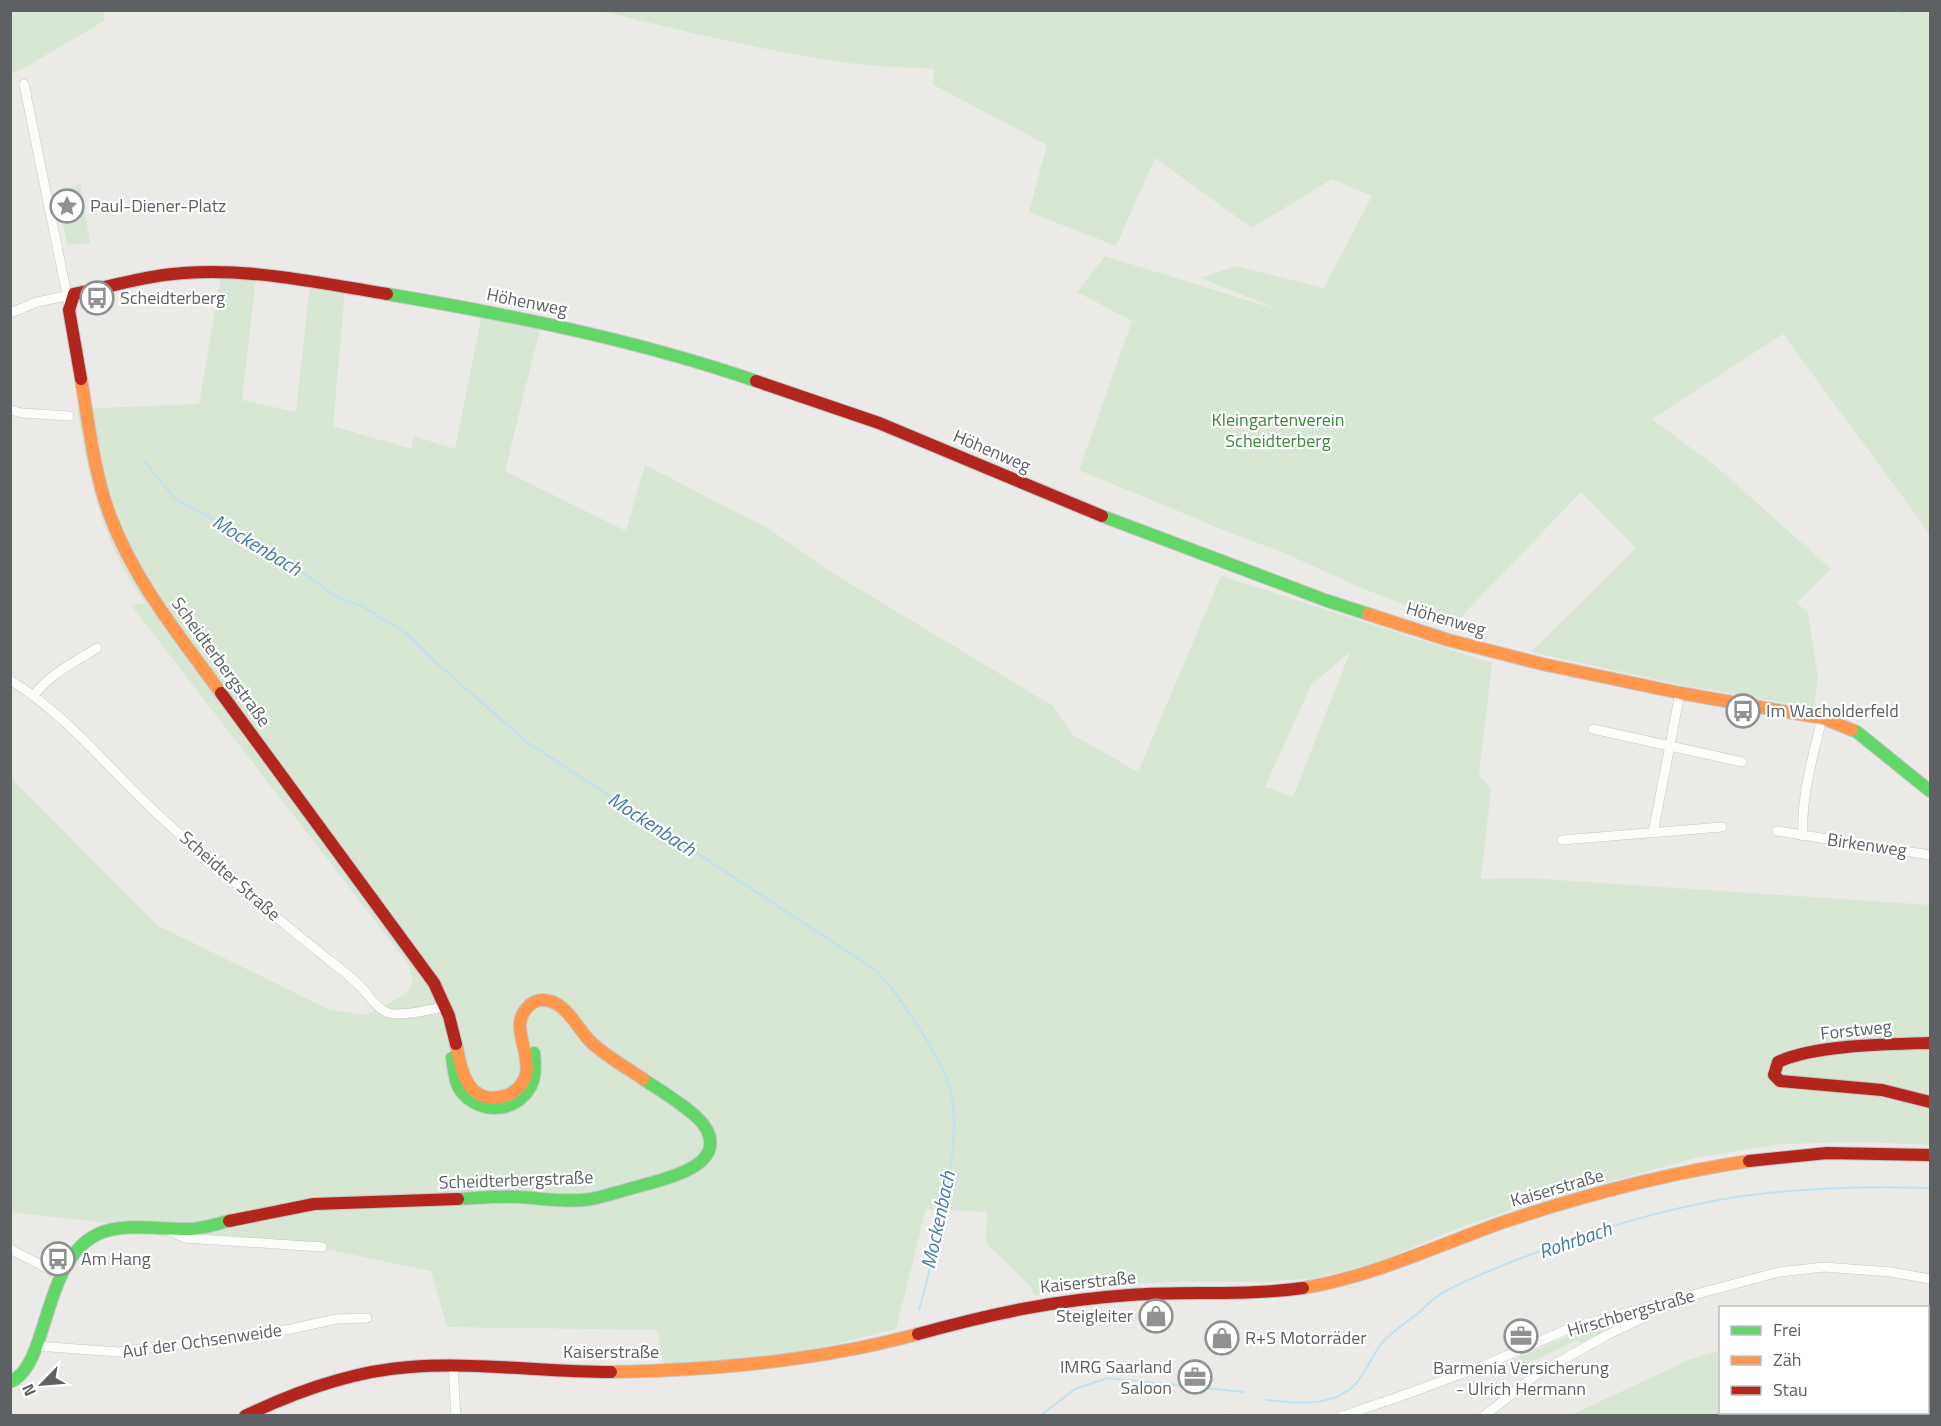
<svg xmlns="http://www.w3.org/2000/svg" width="1941" height="1426" viewBox="0 0 1941 1426" font-family="'Titillium Web',sans-serif">
  <style>
    .green { fill: #d7e7d3; fill-rule: evenodd }
    .lines { fill: none; stroke-linecap: round; stroke-linejoin: round }
    .stream { stroke: #bee2f4; stroke-width: 2 }
    .street-casing { stroke: #c8c8c7; stroke-width: 10 }
    .fast-casing { stroke: #c6c7c6; stroke-width: 14 }
    .slow-casing { stroke: #c6c7c6; stroke-width: 14 }
    .jam-casing { stroke: #c6c7c6; stroke-width: 14 }
    .street { stroke: #fcfcfb; stroke-width: 9 }
    .fast { stroke: #63d668; stroke-width: 12 }
    .slow { stroke: #ff974d; stroke-width: 12 }
    .jam { stroke: #b3261e; stroke-width: 12 }
    .rail { stroke: #e3e2e2; stroke-width: 2; stroke-dasharray: 1.5 8; stroke-linecap: butt }
    .labels { text-anchor: middle; stroke-width: 4.5; stroke-linejoin: round; paint-order: stroke }
    .poi-label { font-size: 18px; fill: #5d6164; stroke: #fff; text-anchor: start }
    .street-label { font-size: 18px; fill: #5d6164; stroke: #fff }
    .park-label { font-size: 18px; fill: #3e853b; stroke: #fff }
    .water-label { font-size: 20px; font-style: italic; fill: #447aa2; stroke: #fff }
  </style>
  <rect width="100%" height="100%" fill="#eceae7"/>
  <g class="green">
    <polygon points="11,10 103,11 104,21 24,68 11,73"/>
    <path d="M603,11H1930V534L1783,334L1652,419L1718,468L1831,569L1797,603L1808,613L1818,678L1814,708L1681,685L1531,652L1636,548L1581,492L1454,624L1359,587L1280,551L1238,536L1079,470L1132,321L1077,292L1105,256L1282,311L1201,278L1236,266L1324,288L1372,196L1332,179L1252,228L1155,158L1116,246L1029,212L1047,145L932,84L935,69C906,67 877,67 848,63C766,51 684,32 603,11Z"/>
    <polygon points="80,183 90,243 68,245 57,202"/>
    <path d="M221,276L256,277L242,400L296,412L310,284L345,290L333,426L411,449L414,436L455,449L481,318L540,329L505,471L626,531L645,465L769,529L831,572L1053,706L1073,735L1138,772L1221,576L1492,663L1479,775L1491,789L1481,879L1528,878L1930,905V1145L1861,1142L1780,1144L1695,1158L1523,1206L1459,1228L1378,1262L1316,1278L1268,1282H1162L1120,1285L1035,1296L1028,1284L986,1243L987,1212L926,1209L896,1329L795,1354L664,1366L657,1330L447,1327L431,1271L311,1246L11,1212L10,777L157,925L330,1010L366,1015L406,994L413,982L409,965L131,605L145,603C137,591 129,579 122,567C97,519 86,462 77,409L199,404ZM1350,652L1293,797L1265,787L1311,685Z"/>
    <polygon points="1634,1316 1635,1318 1582,1342 1575,1341 1517,1369 1513,1360 1584,1329"/>
    <polygon points="1928,1342 1930,1343 1930,1415 1571,1415 1691,1359 1720,1351 1720,1412 1928,1412"/>
  </g>
  <g class="lines">
    <g class="stream">
      <polyline points="1901,14 1907,10"/>
      <path d="M143,459L175,499L267,547L340,599L360,605L406,633L433,660L527,742L877,971C899,995 944,1061 951,1092C963,1152 935,1250 919,1310"/>
      <path d="M1267,1400C1292,1403 1325,1407 1347,1391C1363,1381 1370,1358 1381,1344C1391,1332 1404,1324 1416,1315C1425,1307 1433,1298 1444,1292C1473,1276 1504,1265 1535,1253C1600,1228 1667,1208 1736,1197C1797,1188 1869,1186 1930,1188"/>
      <polyline points="1040,1416 1075,1389 1107,1378 1244,1392"/>
    </g>
    <g class="street-casing">
      <g id="street">
        <polyline points="24,84 69,305"/>
        <polyline points="10,313 37,302 71,295"/>
        <polyline points="10,410 22,413 69,416"/>
        <path d="M10,680C64,713 104,763 149,806C206,860 268,911 329,960C340,968 351,977 361,987C369,995 375,1007 386,1012C400,1018 430,1009 445,1007"/>
        <path d="M34,695C51,673 75,662 97,648"/>
        <polyline points="1593,729 1742,762"/>
        <polyline points="1777,831 1930,855"/>
        <polyline points="1653,833 1680,693"/>
        <path d="M1803,836C1801,795 1813,757 1822,718"/>
        <polyline points="1562,840 1722,827"/>
        <polyline points="167,1230 185,1238 322,1247"/>
        <polyline points="10,1249 60,1275"/>
        <polyline points="36,1346 119,1352 291,1329 336,1319 367,1318"/>
        <polyline points="453,1366 456,1416"/>
        <polyline points="1342,1416 1404,1395 1485,1365 1573,1327 1779,1272 1824,1267 1891,1272 1930,1279"/>
        <polyline points="1484,1416 1537,1374 1607,1335 1641,1319 1646,1307"/>
      </g>
    </g>
    <g class="fast-casing">
      <g id="fast">
        <path d="M387,294C511,315 637,340 756,381"/>
        <polyline points="1102,516 1325,600 1368,614"/>
        <polyline points="1852,730 1857,732 1930,791"/>
        <path d="M452,1058C454,1068 454,1081 460,1090C478,1115 516,1114 531,1086C536,1075 535,1064 534,1053"/>
        <path d="M458,1199C478,1198 498,1196 518,1197C542,1198 568,1203 591,1199C606,1196 621,1191 636,1187C660,1180 726,1168 707,1130C699,1113 659,1090 643,1079"/>
        <path d="M10,1382C50,1366 41,1261 98,1234C123,1222 162,1230 189,1229C202,1229 216,1224 229,1221"/>
      </g>
    </g>
    <g class="slow-casing">
      <g id="slow">
        <path d="M81,379C89,425 94,474 111,518C135,582 181,638 221,693"/>
        <polyline points="1368,614 1448,640 1542,664 1680,693 1822,718 1852,730"/>
        <path d="M456,1044C460,1063 464,1092 486,1097C494,1099 505,1097 512,1093C548,1069 504,1031 527,1008C531,1003 537,1000 543,1000C565,1000 577,1028 590,1041C605,1056 626,1067 643,1079"/>
        <path d="M1303,1288C1371,1277 1434,1247 1498,1224C1580,1196 1663,1174 1749,1161"/>
        <path d="M611,1372C715,1370 818,1361 918,1334"/>
      </g>
    </g>
    <g class="jam-casing">
      <g id="jam">
        <path d="M81,379L69,310L74,294C104,288 134,279 164,275C239,265 313,282 387,294"/>
        <polyline points="756,381 879,423 1102,516"/>
        <polyline points="221,693 434,983 449,1016 456,1044"/>
        <path d="M1930,1043C1888,1044 1815,1045 1778,1062L1774,1075L1780,1081L1882,1090L1930,1102"/>
        <polyline points="1749,1161 1827,1153 1930,1155"/>
        <polyline points="229,1221 314,1204 458,1199"/>
        <path d="M918,1334C990,1314 1055,1300 1130,1295C1187,1291 1246,1296 1303,1288"/>
        <path d="M245,1416C297,1391 352,1371 410,1367C477,1362 544,1372 611,1372"/>
      </g>
    </g>
    <use href="#street" class="street"/>
    <use href="#fast" class="fast"/>
    <use href="#slow" class="slow"/>
    <use href="#jam" class="jam"/>
    <path class="rail" d="M1218,1416C1306,1363 1391,1303 1484,1258C1622,1190 1778,1167 1930,1173"/>
  </g>
  <defs>
    <g id="sight-ring" transform="scale(1.725)"><circle r="9.5" fill="#fff" stroke="#8f9192" stroke-width="1.5"/><path d="M0-6L1.8-2.2L6-1.7L2.9 1.2L3.7 5.4L0 3.3L-3.7 5.4L-2.9 1.2L-6-1.7L-1.8-2.2Z" fill="#8f9192"/></g>
    <g id="bus-ring" transform="scale(1.725)"><circle r="9.5" fill="#fff" stroke="#8f9192" stroke-width="1.5"/><path d="M-5-6H5V4H4V6H2V4H-2V6H-4V4H-5ZM-3.5-4V0h7V-4ZM-3.5 1.2v1.5H-2V1.2ZM2 1.2v1.5H3.5V1.2Z" fill="#8f9192"/></g>
    <g id="shop-ring" transform="scale(1.725)"><circle r="9.5" fill="#fff" stroke="#8f9192" stroke-width="1.5"/><path d="M-5-2.5h2.3a2.7 3.5 0 0 1 5.4 0H5L5.5 6h-11ZM-1.5-2.5h3a1.5 2.3 0 0 0-3 0Z" fill="#8f9192"/></g>
    <g id="office-ring" transform="scale(1.725)"><circle r="9.5" fill="#fff" stroke="#8f9192" stroke-width="1.5"/><path d="M-6-3h4V-5.5h4V-3h4V5H-6ZM-1-4.5V-3h2v-1.5ZM-6 0V1H6V0Z" fill="#8f9192"/></g>
  </defs>
  <g fill-rule="evenodd">
    <use href="#sight-ring" x="67" y="206"/>
    <use href="#bus-ring" x="97" y="298"/>
    <use href="#bus-ring" x="1743" y="711"/>
    <use href="#bus-ring" x="58" y="1259"/>
    <use href="#shop-ring" x="1156" y="1316"/>
    <use href="#office-ring" x="1521" y="1336"/>
    <use href="#shop-ring" x="1222" y="1338"/>
    <use href="#office-ring" x="1195" y="1377"/>
  </g>
  <g class="labels">
    <g class="poi-label">
      <text x="90" y="212">Paul-Diener-Platz</text>
      <text x="120" y="304">Scheidterberg</text>
      <text x="1766" y="717">Im Wacholderfeld</text>
      <text x="81" y="1265">Am Hang</text>
      <text x="1133" y="1322" text-anchor="end">Steigleiter</text>
      <text x="1245" y="1344">R+S Motorräder</text>
      <text x="1172" y="1373" text-anchor="end">IMRG Saarland<tspan x="1172" dy="21">Saloon</tspan></text>
      <text x="1521" y="1374" text-anchor="middle">Barmenia Versicherung<tspan x="1521" dy="21">- Ulrich Hermann</tspan></text>
    </g>
    <g class="street-label">
      <text transform="translate(527 302) rotate(11)" y="6">Höhenweg</text>
      <text transform="translate(992 451) rotate(23)" y="6">Höhenweg</text>
      <text transform="translate(1446 619) rotate(16)" y="6">Höhenweg</text>
      <text transform="translate(221 662) rotate(54)" y="6">Scheidterbergstraße</text>
      <text transform="translate(1867 845) rotate(8)" y="6">Birkenweg</text>
      <text transform="translate(230 876) rotate(41)" y="6">Scheidter Straße</text>
      <text transform="translate(1856 1030) rotate(-6)" y="6">Forstweg</text>
      <text transform="translate(516 1180) rotate(-2)" y="6">Scheidterbergstraße</text>
      <text transform="translate(1557 1188) rotate(-16)" y="6">Kaiserstraße</text>
      <text transform="translate(1088 1282) rotate(-6)" y="6">Kaiserstraße</text>
      <text transform="translate(1631 1313) rotate(-16)" y="6">Hirschbergstraße</text>
      <text transform="translate(202 1341) rotate(-8)" y="6">Auf der Ochsenweide</text>
      <text x="611" y="1358">Kaiserstraße</text>
    </g>
    <g class="park-label">
      <text x="1278" y="426">Kleingartenverein<tspan x="1278" dy="21">Scheidterberg</tspan></text>
    </g>
    <g class="water-label">
      <text transform="translate(257 545) rotate(31)" y="7">Mockenbach</text>
      <text transform="translate(652 824) rotate(33)" y="7">Mockenbach</text>
      <text transform="translate(938 1220) rotate(-78)" y="7">Mockenbach</text>
      <text transform="translate(1575 1240) rotate(-19)" y="7">Rohrbach</text>
    </g>
  </g>
  <rect width="1941" height="1426" fill="none" stroke="#5d6164" stroke-width="24"/>
  <rect x="1719" y="1306" width="210" height="108" fill="#ffffff" stroke="#bec0c1" stroke-width="1.5"/>
  <rect x="1731" y="1326" width="30" height="9" fill="#63d668" stroke="#bec0c1" stroke-width="1.5"/>
  <text x="1773" y="1336" font-size="18" fill="#5d6164">Frei</text>
  <rect x="1731" y="1356" width="30" height="9" fill="#ff974d" stroke="#bec0c1" stroke-width="1.5"/>
  <text x="1773" y="1366" font-size="18" fill="#5d6164">Zäh</text>
  <rect x="1731" y="1386" width="30" height="9" fill="#b3261e" stroke="#bec0c1" stroke-width="1.5"/>
  <text x="1773" y="1396" font-size="18" fill="#5d6164">Stau</text>
  <g transform="translate(42 1384) rotate(245)" stroke="#ffffff" stroke-width="4.5" paint-order="stroke">
  <path d="M0-4.5L10 22L0 15L-10 22Z" fill="#5d6164"/>
  <text y="-9" font-size="16" font-weight="bold" text-anchor="middle" fill="#5d6164">N</text>
  </g>
</svg>
